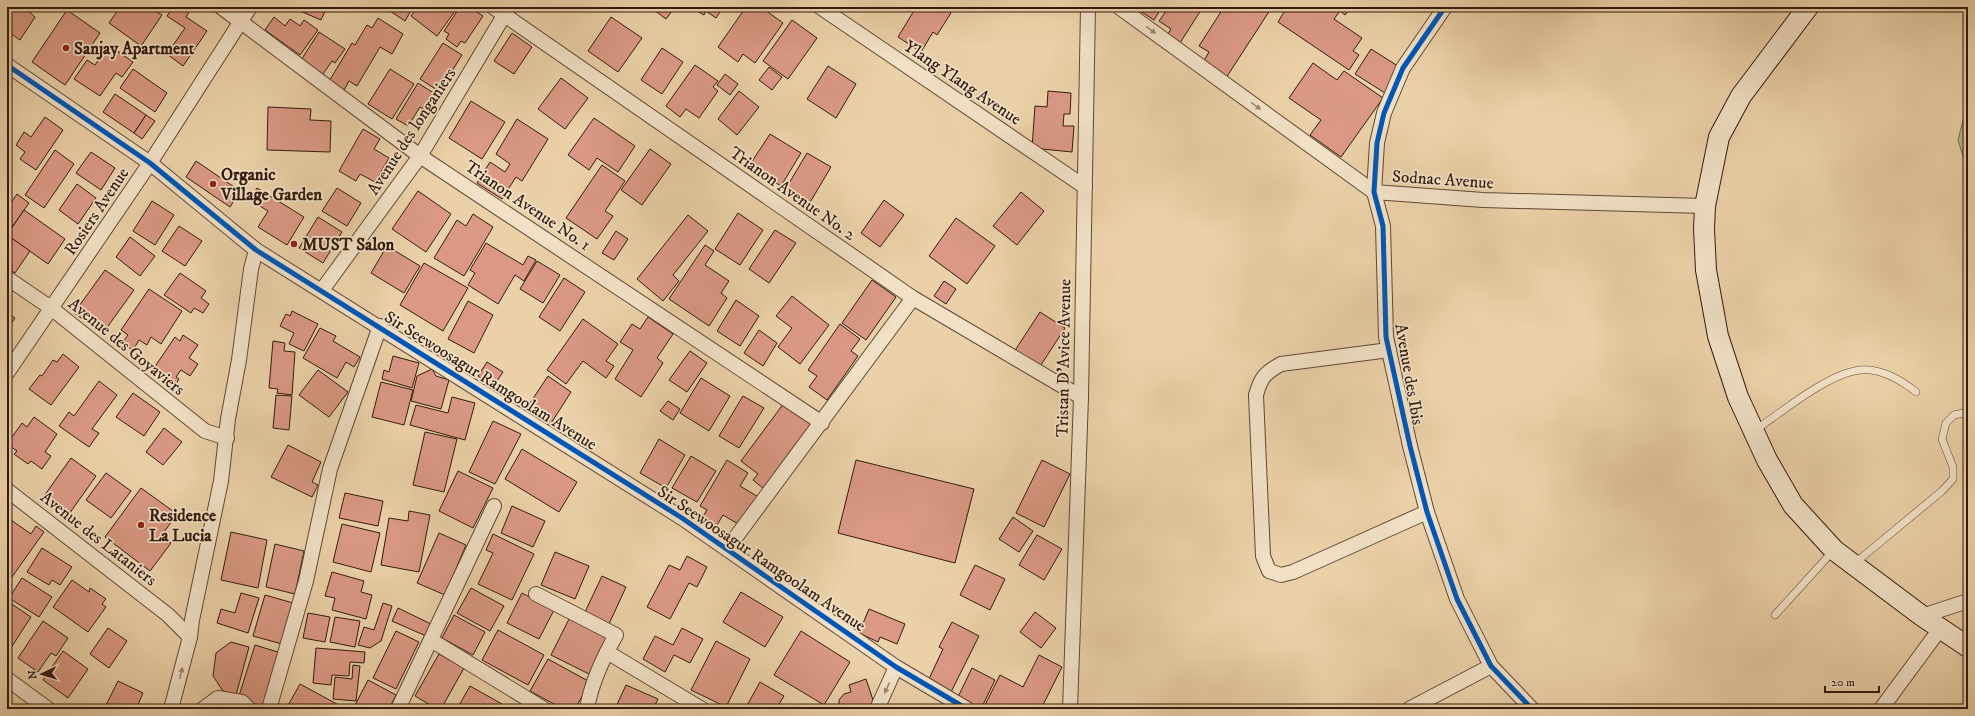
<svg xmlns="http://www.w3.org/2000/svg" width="1975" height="716" viewBox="0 0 1975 716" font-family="'IM FELL DW Pica',serif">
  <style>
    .green { fill: #b2bd8c; stroke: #726c4c }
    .building { fill: #db9985; stroke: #331a0d }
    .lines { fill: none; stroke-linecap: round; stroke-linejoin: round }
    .service-casing { stroke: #614834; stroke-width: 8 }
    .minor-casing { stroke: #614834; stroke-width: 16 }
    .secondary-casing { stroke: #331a0d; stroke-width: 22 }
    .service { stroke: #f2e1c7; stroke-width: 7 }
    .minor { stroke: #f2e1c7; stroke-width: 14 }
    .secondary { stroke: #f2e1c7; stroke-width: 20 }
    .cycleway-casing { stroke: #f2e1c7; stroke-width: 8 }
    .cycleway { stroke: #0057b8; stroke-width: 5 }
    .oneway { fill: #9c8773 }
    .poi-dot { fill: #8f2418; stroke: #f2e1c7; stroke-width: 1.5 }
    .labels { text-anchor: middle; stroke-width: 3.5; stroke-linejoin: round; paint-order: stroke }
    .poi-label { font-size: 17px; font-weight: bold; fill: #331a0d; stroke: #f2e1c7; text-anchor: start }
    .street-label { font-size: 17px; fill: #331a0d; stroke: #f2e1c7 }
  </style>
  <rect width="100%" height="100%" fill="#ebd1a9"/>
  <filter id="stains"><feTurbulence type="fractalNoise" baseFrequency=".005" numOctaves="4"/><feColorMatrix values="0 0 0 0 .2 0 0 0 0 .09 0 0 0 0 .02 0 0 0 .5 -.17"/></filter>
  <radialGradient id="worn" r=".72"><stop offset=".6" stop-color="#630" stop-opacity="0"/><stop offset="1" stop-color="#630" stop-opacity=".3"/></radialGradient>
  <polygon class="green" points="1968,101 1968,173 1958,140"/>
  <g class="building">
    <polygon points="7,7 24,7 35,17 20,40 7,31"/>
    <polygon points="120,7 149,7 162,15 141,46 109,23"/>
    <polygon points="173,7 181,7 189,12 186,17 207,31 183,66 167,54 185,28 167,16"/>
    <polygon points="291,7 327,7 321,20"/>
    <polygon points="384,7 413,7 405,21"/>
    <polygon points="418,7 458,7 437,36 411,16"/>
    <polygon points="460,7 469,7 483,16 465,43 461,41 457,47 446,39 449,34 444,31"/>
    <polygon points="650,7 675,7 666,19"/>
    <polygon points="690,7 723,7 716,18 706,11 704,15"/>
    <polygon points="746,7 761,7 783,23 755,63 743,54 738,62 718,47"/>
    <polygon points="912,7 943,7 951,13 937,35 933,32 921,52 898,37 915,9"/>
    <polygon points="1134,7 1162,7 1154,20"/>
    <polygon points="1169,7 1203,7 1178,46 1166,37 1171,29 1159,21"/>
    <polygon points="1224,7 1272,7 1226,78 1202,64 1209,52 1199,46"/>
    <polygon points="1287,7 1303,8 1304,7 1351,7 1345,15 1340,11 1334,19 1362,38 1353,51 1359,55 1349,70 1278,22"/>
    <polygon points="67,10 100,33 65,85 32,62"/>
    <polygon points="274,17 285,26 290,19 300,26 304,20 318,30 300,55 265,30"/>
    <polygon points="611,17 642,38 618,72 588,51"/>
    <polygon points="378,18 403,34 392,54 380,47 357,86 349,81 343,92 328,83 352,43 355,45 367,25 372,28"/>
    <polygon points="792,20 817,38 788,79 763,61"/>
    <polygon points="319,32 345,49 335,63 332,61 323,74 301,60"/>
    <polygon points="512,33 532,47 514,74 494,61"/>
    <polygon points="443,43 462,55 452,71 456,73 443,94 420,79"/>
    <polygon points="109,45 133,62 122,77 116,73 100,96 74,79 87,60 95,65"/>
    <polygon points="662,48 683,62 662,94 641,80"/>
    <polygon points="1371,49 1401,68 1385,93 1355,74"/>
    <polygon points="1313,63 1337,80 1344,71 1383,98 1341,157 1310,135 1321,120 1289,98"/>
    <polygon points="695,65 718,81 713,87 718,91 699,118 686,109 680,117 666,106"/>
    <polygon points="828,66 856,84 836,118 807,99"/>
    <polygon points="769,67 782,77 772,90 759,80"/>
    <polygon points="133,69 167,93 155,112 120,88"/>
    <polygon points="390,69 414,84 392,119 368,104"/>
    <polygon points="725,74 738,84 730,95 717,85"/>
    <polygon points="561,78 588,98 565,129 538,109"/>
    <polygon points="418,83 440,97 430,113 420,107 408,126 396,119"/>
    <polygon points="739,91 759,107 737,135 718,119"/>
    <polygon points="1048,91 1071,93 1070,114 1064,114 1063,126 1074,126 1072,152 1032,148 1035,106 1047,107"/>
    <polygon points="115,94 146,115 134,133 103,112"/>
    <polygon points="471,101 505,122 482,159 449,138"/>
    <polygon points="268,107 311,109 310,120 331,121 330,152 267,150"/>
    <polygon points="146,115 155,121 142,139 134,133"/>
    <polygon points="45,117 63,130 36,170 20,159 25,152 16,145 24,132 31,137"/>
    <polygon points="594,118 635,146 618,172 597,158 589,170 568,155"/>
    <polygon points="517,119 548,139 522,181 516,177 502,199 477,183 490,162 505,172 510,164 496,154"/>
    <polygon points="363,129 380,139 374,149 389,158 375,182 360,174 356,181 339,171"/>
    <polygon points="770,134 801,153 781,186 749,166"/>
    <polygon points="650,149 671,164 642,205 621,190"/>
    <polygon points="55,150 74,164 44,208 25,195"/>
    <polygon points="91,152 115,168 101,190 76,173"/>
    <polygon points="807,153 831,167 809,204 785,190"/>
    <polygon points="196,161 240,191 230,207 186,177"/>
    <polygon points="602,165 625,181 605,211 613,216 597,239 566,218"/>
    <polygon points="77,184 96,198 78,224 59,210"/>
    <polygon points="257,188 304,217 287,245 258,227 268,211 250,200"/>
    <polygon points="337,188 361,203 347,226 322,211"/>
    <polygon points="418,191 451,214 426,252 392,229"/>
    <polygon points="1021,192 1044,211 1017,245 993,226"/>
    <polygon points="17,194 29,203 7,234 7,208"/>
    <polygon points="884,200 904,215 880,247 861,233"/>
    <polygon points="152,201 174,215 155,245 133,231"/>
    <polygon points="24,210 65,239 48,264 7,235"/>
    <polygon points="738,213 763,230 740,265 715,249"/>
    <polygon points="473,214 493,227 464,276 434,258 457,220 466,226"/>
    <polygon points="688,215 708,231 673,275 679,281 663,301 637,279"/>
    <polygon points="318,217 342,232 323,263 299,248"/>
    <polygon points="956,218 995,246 967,284 929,256"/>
    <polygon points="179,226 202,241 185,266 162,251"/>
    <polygon points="775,230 796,243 769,283 749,269"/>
    <polygon points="616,231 628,239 614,260 602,253"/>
    <polygon points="7,235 30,251 15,273 7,268"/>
    <polygon points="130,237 155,256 140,276 116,257"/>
    <polygon points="486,243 523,265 528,256 536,260 524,281 515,275 498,304 468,285 475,273 470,270"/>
    <polygon points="705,245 714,251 705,265 729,281 721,293 727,298 709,326 669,299"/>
    <polygon points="387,246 420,266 404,293 371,273"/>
    <polygon points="537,261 560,275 543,303 520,289"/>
    <polygon points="424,263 468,288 443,331 400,305"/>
    <polygon points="105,270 134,290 103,333 74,313"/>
    <polygon points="180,273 206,291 201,298 209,304 203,313 194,308 191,313 164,295"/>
    <polygon points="564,278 585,292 560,331 539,317"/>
    <polygon points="872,280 896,297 866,340 842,323"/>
    <polygon points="944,281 956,289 946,304 934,296"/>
    <polygon points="149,289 182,311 161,344 151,337 147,345 139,340 133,350 122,343 128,335 121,330"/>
    <polygon points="792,296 829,325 800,364 778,347 792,328 776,316"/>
    <polygon points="736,300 759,316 740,346 717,331"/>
    <polygon points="468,301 493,315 474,353 448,339"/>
    <polygon points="292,311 318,324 304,351 289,344 294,333 280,326 286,314 290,316"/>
    <polygon points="7,312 15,318 7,330"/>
    <polygon points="1040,312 1065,328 1039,368 1014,352"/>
    <polygon points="648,317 673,334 657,358 663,363 641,397 615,379 633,350 620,342 632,324 640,329"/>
    <polygon points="583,319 618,344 606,361 614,366 606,378 583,361 566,384 547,370"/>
    <polygon points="840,324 860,339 851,351 858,356 827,400 809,387 817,376 808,370"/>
    <polygon points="320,328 336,336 333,341 360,357 354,367 346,362 337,378 303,358"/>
    <polygon points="759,330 777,343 763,366 744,353"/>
    <polygon points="183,335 198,345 189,358 198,364 190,376 181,370 176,377 179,379 176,384 154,368 175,337 180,341"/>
    <polygon points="273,341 285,343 284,351 295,352 292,395 277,393 278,389 269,388"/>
    <polygon points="690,351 707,363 687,392 669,380"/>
    <polygon points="63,354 79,367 51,405 29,389 40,375 42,376 53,360 57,362"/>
    <polygon points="393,356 419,363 412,388 382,379 384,370 389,372"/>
    <polygon points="487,362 503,372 493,387 478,376"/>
    <polygon points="432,369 436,376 449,380 441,409 411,401 417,376"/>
    <polygon points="318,370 348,392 329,417 299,395"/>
    <polygon points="548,376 571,392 548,428 524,412"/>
    <polygon points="701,378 730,396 709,431 680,413"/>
    <polygon points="99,381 117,395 92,429 99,433 89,447 59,426 69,412 74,416"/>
    <polygon points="381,382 413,390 404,425 372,417"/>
    <polygon points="133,393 160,412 144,436 116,417"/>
    <polygon points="276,395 292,396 289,430 273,428"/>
    <polygon points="743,396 764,408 739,448 719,436"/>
    <polygon points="452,397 475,403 465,440 410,425 416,405 448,413"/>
    <polygon points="668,401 680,409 673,420 660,411"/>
    <polygon points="784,403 812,424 764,489 753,480 758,474 741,461"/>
    <polygon points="34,417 57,434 45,452 51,456 42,469 31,461 28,464 14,454 17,451 7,444 22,423 27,427"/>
    <polygon points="493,421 521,434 495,484 469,472"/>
    <polygon points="164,428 182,442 163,465 146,452"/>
    <polygon points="425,432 457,439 444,492 413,485"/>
    <polygon points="659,439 685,455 666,488 640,473"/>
    <polygon points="288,445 321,462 312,482 318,485 312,497 271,477"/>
    <polygon points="522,449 577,482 559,512 505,479"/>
    <polygon points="691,456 716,471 697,502 672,488"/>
    <polygon points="71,458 96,476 69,514 44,496"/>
    <polygon points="727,460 748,473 740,486 760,498 743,527 723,515 714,530 700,521 707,510 700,506"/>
    <polygon points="856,460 974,489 955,563 838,533"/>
    <polygon points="1042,460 1070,474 1044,527 1016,513"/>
    <polygon points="458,471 493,488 473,528 439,511"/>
    <polygon points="106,473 131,491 111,518 86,500"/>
    <polygon points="141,488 177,514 161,536 171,543 150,571 105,537"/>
    <polygon points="345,493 383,501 378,526 339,518"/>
    <polygon points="512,506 545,521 533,547 501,533"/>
    <polygon points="409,511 430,515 419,572 381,565 389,518 408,521"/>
    <polygon points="1013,517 1033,531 1019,552 999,539"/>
    <polygon points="11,520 31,534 36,526 44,532 7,584 7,525"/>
    <polygon points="342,524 380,533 371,572 333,562"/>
    <polygon points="231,532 267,540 258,588 221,580"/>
    <polygon points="439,533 466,545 445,595 417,583"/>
    <polygon points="493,534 534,554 512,600 478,584 493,553 486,550"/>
    <polygon points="1037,535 1062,549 1044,580 1019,565"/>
    <polygon points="275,544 304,551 295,594 266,587"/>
    <polygon points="42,548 72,567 60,585 52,580 49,585 27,572"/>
    <polygon points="555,552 589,566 575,599 541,585"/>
    <polygon points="687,556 707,567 697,587 689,583 670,619 647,607 669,565 680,570"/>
    <polygon points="975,565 1005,579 990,610 960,595"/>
    <polygon points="332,572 364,581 361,592 372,595 366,619 332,610 335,598 325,596"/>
    <polygon points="602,576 626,587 609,624 585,612"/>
    <polygon points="22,578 52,597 39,617 9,598"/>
    <polygon points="72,580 89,592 90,588 106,599 102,604 106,607 88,632 53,607"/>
    <polygon points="471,588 504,606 490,631 457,613"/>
    <polygon points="741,592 783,617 765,647 723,622"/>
    <polygon points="241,593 259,598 248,633 217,623 221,609 235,613"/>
    <polygon points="522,593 554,610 539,639 507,623"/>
    <polygon points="265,595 293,603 282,644 253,636"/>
    <polygon points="7,601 31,617 7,654"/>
    <polygon points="383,603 392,606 381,641 370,648 358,645 364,627 374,630"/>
    <polygon points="398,608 431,624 426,636 392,621"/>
    <polygon points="869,609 905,624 897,644 880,637 878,642 859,633"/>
    <polygon points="1035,612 1056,628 1041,648 1020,632"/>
    <polygon points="308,613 330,617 325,642 303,638"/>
    <polygon points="454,615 485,632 473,655 442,638"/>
    <polygon points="335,617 360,621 355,647 330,642"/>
    <polygon points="570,617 608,637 589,674 551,655"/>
    <polygon points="43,621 68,638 56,656 51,653 38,672 18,658"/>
    <polygon points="952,622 979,636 951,692 928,681 943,649 939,647"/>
    <polygon points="108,628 127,641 109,668 90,654"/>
    <polygon points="682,628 703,639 690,663 674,655 665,672 643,659 655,636 673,645"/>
    <polygon points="498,630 544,655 528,685 482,660"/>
    <polygon points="396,631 419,642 396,689 373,678"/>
    <polygon points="801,631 850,662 824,705 774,675"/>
    <polygon points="716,641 750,659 726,707 691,690"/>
    <polygon points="231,642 249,647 236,695 223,691 213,676 216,653"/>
    <polygon points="255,645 281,653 264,707 238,699"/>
    <polygon points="316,648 365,652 364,663 350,662 349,676 332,675 331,685 313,683"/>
    <polygon points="63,651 88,669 68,698 43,680"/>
    <polygon points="439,654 464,668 441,709 437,709 415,696"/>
    <polygon points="1039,655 1062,667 1041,709 983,709 1000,675 1023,687"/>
    <polygon points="548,659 590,682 575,709 563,709 530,691"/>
    <polygon points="353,665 360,666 356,701 333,699 335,677 352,679"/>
    <polygon points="972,668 995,680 981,709 958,697"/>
    <polygon points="866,679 875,706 874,709 839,709 839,700 844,694 851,692 849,685"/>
    <polygon points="368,680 396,695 389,709 353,709"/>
    <polygon points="118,681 143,693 136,709 104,709"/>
    <polygon points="760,682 784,696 776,709 745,709"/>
    <polygon points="300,684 346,709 286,709"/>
    <polygon points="626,685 658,699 653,709 615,709"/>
    <polygon points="470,686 502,704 500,709 457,709"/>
  </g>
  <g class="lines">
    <g class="service-casing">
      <g id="service">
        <path d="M1754,431C1782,412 1827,374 1860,370C1881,368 1901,380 1916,392"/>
        <polyline points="1855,563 1942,491 1953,479 1953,467 1942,439 1946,423 1954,415 1968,412"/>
        <polyline points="1775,615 1833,551"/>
      </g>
    </g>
    <g class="minor-casing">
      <g id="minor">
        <polyline points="221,7 420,156 822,423"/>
        <polyline points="493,7 913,298 1081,397"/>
        <polyline points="820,7 1085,187"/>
        <polyline points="1119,7 1374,192 1483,200 1705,206"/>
        <polyline points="1445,7 1403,68 1384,113 1377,143 1374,192 1383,226 1386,337 1410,446 1427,512 1457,599 1491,666 1532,709"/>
        <polyline points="7,65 150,163 256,250 682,518 896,667 967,709"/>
        <polyline points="7,278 51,308 205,431 227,438"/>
        <polyline points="322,290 420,156 509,7"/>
        <path d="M1389,350L1281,364C1265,373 1261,377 1256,395L1263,556L1269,571L1281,575L1293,572L1427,512"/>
        <polyline points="7,373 150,163 250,7"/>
        <polyline points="7,490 168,615 190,637"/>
        <polyline points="727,549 913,298"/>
        <path d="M536,594L616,635C603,658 591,683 587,709"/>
        <polyline points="1922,616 1968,601"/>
        <polyline points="431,640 544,709"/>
        <polyline points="607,652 702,709"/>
        <polyline points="7,679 48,709"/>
        <polyline points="171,709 190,637 192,620 221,481 228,419 239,360 251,269 256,250"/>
        <polyline points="203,709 218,698 242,702 249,709"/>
        <polyline points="269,709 306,581 330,469 380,326"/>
        <polyline points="398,709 494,506"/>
        <polyline points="877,709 896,667"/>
        <polyline points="1070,709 1081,397 1088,7"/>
        <polyline points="1409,709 1491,666"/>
        <polyline points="1881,709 1940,629"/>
      </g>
    </g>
    <g class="secondary-casing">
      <polyline id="secondary" points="1808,7 1741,96 1719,137 1705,206 1704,229 1706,270 1718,336 1738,397 1767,460 1793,505 1834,550 1922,616 1968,647"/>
    </g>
    <use href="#service" class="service"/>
    <use href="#minor" class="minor"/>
    <use href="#secondary" class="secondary"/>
    <g class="cycleway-casing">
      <g id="cycleway">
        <polyline points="1445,7 1403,68 1384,113 1377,143 1374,192 1383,226 1386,337 1410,446 1427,512 1457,599 1491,666 1532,709"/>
        <polyline points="7,65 150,163 256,250 682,518 896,667 967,709"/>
      </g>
    </g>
    <use href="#cycleway" class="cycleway"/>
  </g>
  <defs><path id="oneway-solid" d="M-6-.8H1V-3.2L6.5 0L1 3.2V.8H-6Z"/></defs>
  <g class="oneway">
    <use href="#oneway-solid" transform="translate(1151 30) rotate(36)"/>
    <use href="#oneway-solid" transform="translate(1256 106) rotate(36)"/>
    <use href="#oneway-solid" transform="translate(181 673) rotate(-76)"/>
    <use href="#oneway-solid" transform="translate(887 688) rotate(115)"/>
  </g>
  <g class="poi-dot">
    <circle cx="66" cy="48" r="4"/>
    <circle cx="213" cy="184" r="4"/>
    <circle cx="294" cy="244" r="4"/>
    <circle cx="141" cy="525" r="4"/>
  </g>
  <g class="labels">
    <g class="poi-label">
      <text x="74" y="54">Sanjay Apartment</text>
      <text x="221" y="180">Organic<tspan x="221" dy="20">Village Garden</tspan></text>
      <text x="302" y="250">MUST Salon</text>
      <text x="149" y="521">Residence<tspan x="149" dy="20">La Lucia</tspan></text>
    </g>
    <g class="street-label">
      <text transform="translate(963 82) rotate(34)" y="6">Ylang Ylang Avenue</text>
      <text transform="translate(411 131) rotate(-57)" y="6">Avenue des longaniers</text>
      <text transform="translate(1443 179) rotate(4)" y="6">Sodnac Avenue</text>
      <text transform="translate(793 193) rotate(35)" y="6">Trianon Avenue No. 2</text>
      <text transform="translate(528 205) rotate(34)" y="6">Trianon Avenue No. 1</text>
      <text transform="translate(96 211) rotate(-56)" y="6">Rosiers Avenue</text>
      <text transform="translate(127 346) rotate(39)" y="6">Avenue des Goyaviers</text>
      <text transform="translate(1063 358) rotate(-89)" y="6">Tristan D'Avice Avenue</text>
      <text transform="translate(1410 374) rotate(80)" y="6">Avenue des Ibis</text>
      <text transform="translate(491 380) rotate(32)" y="6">Sir Seewoosagur Ramgoolam Avenue</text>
      <text transform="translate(99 538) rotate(38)" y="6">Avenue des Lataniers</text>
      <text transform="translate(762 558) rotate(34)" y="6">Sir Seewoosagur Ramgoolam Avenue</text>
    </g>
  </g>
  <rect width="1975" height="716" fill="none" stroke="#ebd1a9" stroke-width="24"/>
  <rect x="8" y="8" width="1959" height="700" fill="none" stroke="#331a0d" stroke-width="2"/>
  <rect x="12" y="12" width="1951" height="692" fill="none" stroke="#331a0d"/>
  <g transform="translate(42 674) rotate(266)" stroke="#f2e1c7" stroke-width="3" paint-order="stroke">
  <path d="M0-3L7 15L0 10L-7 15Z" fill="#331a0d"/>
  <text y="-6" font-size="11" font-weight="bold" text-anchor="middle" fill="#331a0d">N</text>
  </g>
  <path d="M1825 686v6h54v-6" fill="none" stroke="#331a0d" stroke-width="2"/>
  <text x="1831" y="686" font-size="12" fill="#331a0d" stroke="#f2e1c7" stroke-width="3" paint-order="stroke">20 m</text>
  <rect width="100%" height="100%" filter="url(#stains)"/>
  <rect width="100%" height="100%" fill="url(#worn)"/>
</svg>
